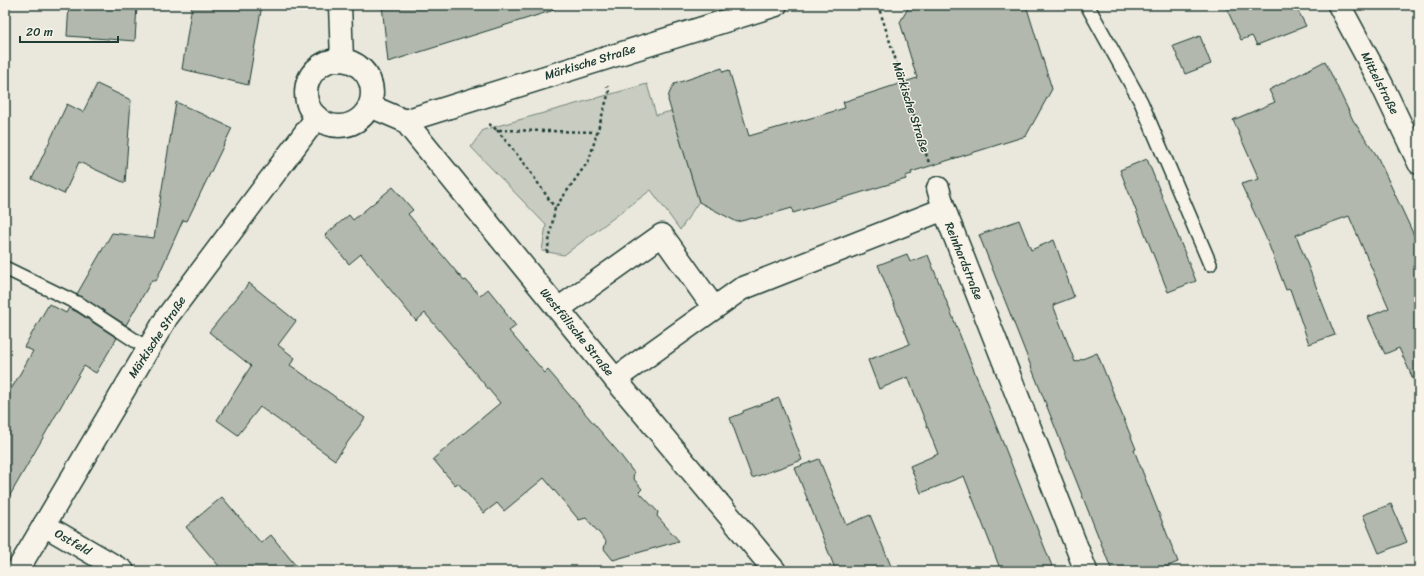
<svg xmlns="http://www.w3.org/2000/svg" width="1424" height="576" viewBox="0 0 1424 576" font-family="Sriracha,sans-serif">
  <style>
    .green { fill: #c8ccc1; stroke: #74847a }
    .building { fill: #b2b8ae; stroke: #1f3d34 }
    .lines { fill: none; stroke-linecap: round; stroke-linejoin: round }
    .service-casing { stroke: #1f3d34; stroke-width: 16 }
    .minor-casing { stroke: #1f3d34; stroke-width: 25 }
    .path { stroke: #1f3d34; stroke-width: 2.5; stroke-dasharray: 3 3; stroke-linecap: butt }
    .service { stroke: #f7f3e8; stroke-width: 13 }
    .minor { stroke: #f7f3e8; stroke-width: 22 }
    .labels { text-anchor: middle; stroke-width: 3; stroke-linejoin: round; paint-order: stroke }
    .street-label { font-size: 12px; fill: #1f3d34; stroke: #f7f3e8 }
  </style>
  <rect width="100%" height="100%" fill="#eae8dd"/>
  <filter id="ink" filterUnits="userSpaceOnUse"><feTurbulence type="fractalNoise" baseFrequency=".025" numOctaves="2"/><feDisplacementMap in="SourceGraphic" scale="8" xChannelSelector="R" yChannelSelector="G"/><feConvolveMatrix kernelMatrix="1 2 1 2 8 2 1 2 1" color-interpolation-filters="sRGB"/></filter>
  <g filter="url(#ink)">
    <polygon class="green" points="647,84 656,115 672,111 699,201 680,230 651,190 564,255 542,251 546,225 471,147 483,130"/>
    <g class="building">
      <polygon points="69,5 137,5 135,41 67,36"/>
      <polygon points="192,5 262,5 248,85 182,69"/>
      <polygon points="382,5 553,5 554,10 388,62"/>
      <polygon points="910,5 1026,5 1052,89 1026,136 911,172 912,174 905,176 906,179 793,213 792,208 754,219 753,218 737,222 699,202 668,100 669,94 674,84 722,68 723,72 729,70 749,136 845,108 843,102 917,78 900,22"/>
      <polygon points="1225,5 1295,5 1306,26 1257,45 1252,36 1241,40"/>
      <polygon points="1200,36 1211,64 1185,74 1173,46"/>
      <polygon points="1325,61 1353,120 1377,156 1419,246 1419,392 1399,348 1385,354 1368,317 1389,308 1349,216 1296,235 1335,335 1309,344 1290,289 1286,290 1267,240 1241,184 1259,179 1233,120 1275,102 1269,90"/>
      <polygon points="97,84 131,100 125,183 79,162 64,194 32,179 67,104 83,112"/>
      <polygon points="176,102 232,128 187,221 183,220 156,281 152,280 126,325 77,294 112,233 154,238"/>
      <polygon points="1147,159 1196,281 1168,292 1120,170"/>
      <polygon points="393,187 413,210 408,214 464,281 466,280 480,296 488,289 505,310 504,311 516,326 509,331 545,373 548,370 619,453 634,473 633,478 642,489 639,492 658,512 657,516 679,541 613,560 604,549 606,541 586,518 579,520 544,478 504,511 497,503 484,513 458,483 455,485 433,459 500,403 425,313 416,321 361,254 349,264 325,235 349,215 353,220"/>
      <polygon points="1019,220 1031,250 1054,240 1074,297 1053,305 1075,362 1097,353 1136,449 1134,450 1178,562 1155,571 1112,571 979,235"/>
      <polygon points="907,254 910,262 928,255 1054,571 1001,571 964,476 921,493 910,466 938,454 908,377 879,389 868,360 910,344 878,265"/>
      <polygon points="249,283 296,321 278,345 295,358 290,365 365,418 335,460 260,407 238,435 217,420 251,366 209,332"/>
      <polygon points="49,304 66,313 69,308 77,312 117,338 96,373 84,366 5,504 5,400 33,351 24,347"/>
      <polygon points="779,398 802,460 752,478 730,418 743,413 743,411"/>
      <polygon points="819,459 846,525 870,515 893,571 836,571 795,468"/>
      <polygon points="222,497 261,543 271,535 300,571 223,571 186,527"/>
      <polygon points="1391,504 1407,542 1379,553 1363,515"/>
    </g>
    <g class="lines">
      <g class="service-casing">
        <g id="service">
          <polyline points="1087,5 1141,102 1210,264"/>
          <polyline points="5,268 81,305 148,349"/>
        </g>
      </g>
      <g class="minor-casing">
        <g id="minor">
          <polyline points="340,5 342,60"/>
          <polyline points="1339,5 1382,85 1419,163"/>
          <circle cx="339" cy="93" r="33"/>
          <polyline points="370,106 405,121 615,379 775,571"/>
          <polyline points="405,121 776,5"/>
          <polyline points="938,188 944,209"/>
          <polyline points="558,309 662,235 714,308"/>
          <polyline points="615,379 741,289 944,209 1086,571"/>
          <polyline points="44,525 123,571"/>
          <polyline points="17,571 167,317 317,117"/>
        </g>
      </g>
      <g class="path">
        <polyline points="878,5 929,163"/>
        <polyline points="489,124 497,130 598,132"/>
        <polyline points="497,130 527,167 555,208"/>
        <polyline points="547,253 555,208 589,160 609,92 607,86"/>
      </g>
      <use href="#service" class="service"/>
      <use href="#minor" class="minor"/>
    </g>
  </g>
  <g class="labels">
    <g class="street-label">
      <text transform="translate(590 62) rotate(-17)" y="4">Märkische Straße</text>
      <text transform="translate(1380 83) rotate(63)" y="4">Mittelstraße</text>
      <text transform="translate(911 107) rotate(72)" y="4">Märkische Straße</text>
      <text transform="translate(964 261) rotate(68)" y="4">Reinhardstraße</text>
      <text transform="translate(577 332) rotate(51)" y="4">Westfälische Straße</text>
      <text transform="translate(157 337) rotate(-57)" y="4">Märkische Straße</text>
      <text transform="translate(73 542) rotate(30)" y="4">Ostfeld</text>
    </g>
  </g>
  <rect width="1424" height="576" fill="none" stroke="#f7f3e8" stroke-width="20"/>
  <rect x="10" y="10" width="1404" height="556" fill="none" stroke="#1f3d34" stroke-width="1.5" filter="url(#ink)"/>
  <path d="M20 36v6h98v-6" fill="none" stroke="#1f3d34" stroke-width="2"/>
  <text x="26" y="36" font-size="12" fill="#1f3d34" stroke="#f7f3e8" stroke-width="3" paint-order="stroke">20 m</text>
</svg>
